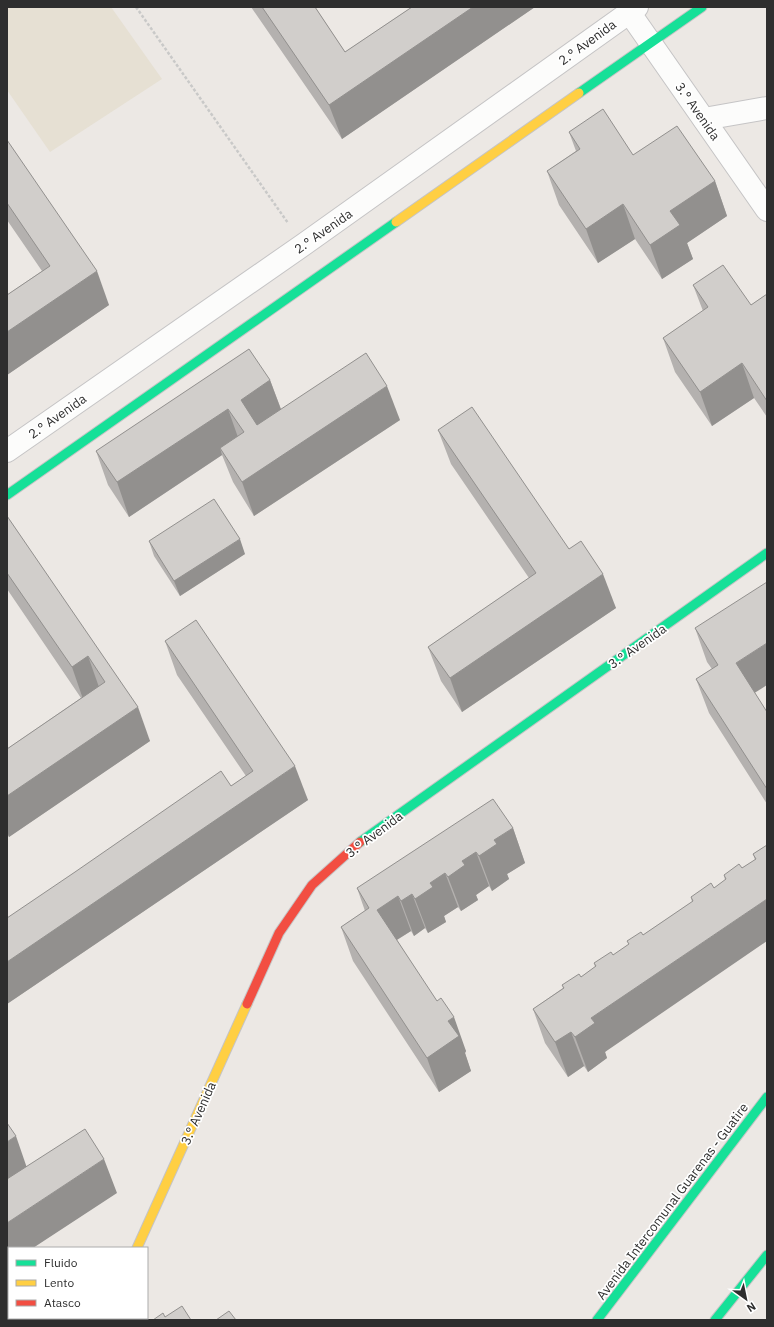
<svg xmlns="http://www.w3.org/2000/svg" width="774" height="1327" viewBox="0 0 774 1327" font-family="'IBM Plex Sans',sans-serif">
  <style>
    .education { fill: #e6e0d3 }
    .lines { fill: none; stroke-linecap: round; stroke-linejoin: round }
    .street-casing { stroke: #c5c4c5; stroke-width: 24 }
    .fast-casing { stroke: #c5c4c5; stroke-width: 11 }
    .slow-casing { stroke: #c5c4c5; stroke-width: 11 }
    .jam-casing { stroke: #c5c4c5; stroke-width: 11 }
    .path { stroke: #c9c9c8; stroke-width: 2.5; stroke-dasharray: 3 2; stroke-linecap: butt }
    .street { stroke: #fcfcfb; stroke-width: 22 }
    .fast { stroke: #16e098; stroke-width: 9 }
    .slow { stroke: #ffcf43; stroke-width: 9 }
    .jam { stroke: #f24e42; stroke-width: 9 }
    .wall { fill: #b4b1af }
    .shaded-wall { fill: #92908e }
    .building { fill: #d1cecb; stroke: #92908e }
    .labels { text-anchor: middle; stroke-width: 3.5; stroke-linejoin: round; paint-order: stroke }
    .street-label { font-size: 13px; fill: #2e2e2e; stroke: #fff }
  </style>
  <rect width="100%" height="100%" fill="#ece8e4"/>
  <polygon class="education" points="7,7 111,7 162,79 50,152 7,90"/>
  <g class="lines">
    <g class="street-casing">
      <g id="street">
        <polyline points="629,12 767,210"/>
        <polyline points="704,119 767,108"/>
        <polyline points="7,451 303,245 637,7"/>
        <polyline points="104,1320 105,1318"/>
      </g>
    </g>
    <g class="fast-casing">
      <g id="fast">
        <polyline points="579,93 702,7"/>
        <polyline points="7,495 396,222"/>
        <polyline points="360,842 767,553"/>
        <polyline points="597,1320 767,1097"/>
        <polyline points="715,1320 767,1255"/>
      </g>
    </g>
    <g class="slow-casing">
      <g id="slow">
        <polyline points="396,222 579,93"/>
        <polyline points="137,1248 247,1004"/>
      </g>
    </g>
    <g class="jam-casing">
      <polyline id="jam" points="247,1004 279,933 312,885 360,842"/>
    </g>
    <polyline class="path" points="136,7 288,223"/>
    <use href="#street" class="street"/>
    <use href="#fast" class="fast"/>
    <use href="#slow" class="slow"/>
    <use href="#jam" class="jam"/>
  </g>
  <g class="wall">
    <polygon points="251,7 315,7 345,52 412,7 535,7 342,139"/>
    <polygon points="569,132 633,155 715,181 727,216 687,243 693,259 662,279 635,239 598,263 559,205 547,171 576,151"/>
    <polygon points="7,140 109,305 7,375 7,295 42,271 7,220"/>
    <polygon points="693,285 751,305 767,294 767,417 754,398 712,426 675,372 663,338 703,311"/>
    <polygon points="270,380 281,409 400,420 254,516 233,482 222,455 129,517 108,485 96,451"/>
    <polygon points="438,430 569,549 616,608 462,712 441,681 428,647 529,578 451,464"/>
    <polygon points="7,516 150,741 9,837 7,834 7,749 81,698 7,589"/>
    <polygon points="149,541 245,554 180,596 154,556"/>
    <polygon points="695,628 755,693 767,712 767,804 709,713 696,679 712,669 707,662"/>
    <polygon points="165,641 308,800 7,1004 7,918 231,786 246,776 177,675"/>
    <polygon points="513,828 525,863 507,874 509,879 492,891 489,886 476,895 478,900 461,911 458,907 444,916 446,922 428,933 425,928 414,936 411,931 397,940 466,1051 465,1053 471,1071 439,1092 353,961 341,927 365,911 357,888"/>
    <polygon points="767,845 605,1052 607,1058 588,1072 584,1066 568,1077 545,1043 533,1009 563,988 562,985 581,977 595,967 594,963 613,955 629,945 627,941 643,935 692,902 691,897 714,888 725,880 724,875 742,868 755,860 753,854"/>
  </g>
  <g class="shaded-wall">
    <polygon points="473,7 535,7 342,139 329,105"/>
    <polygon points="715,181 727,216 687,243 693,259 662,279 650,245 670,211"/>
    <polygon points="623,204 635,239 598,263 586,229"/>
    <polygon points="97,271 109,305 7,375 7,332"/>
    <polygon points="742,363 754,398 712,426 700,392"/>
    <polygon points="270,380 283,415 253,434 241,400"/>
    <polygon points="387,386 400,420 254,516 242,482"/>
    <polygon points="228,409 240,443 220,448 222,455 129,517 117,482"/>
    <polygon points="240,539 245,554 180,596 174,581"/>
    <polygon points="603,574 616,608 462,712 450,678"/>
    <polygon points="767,643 767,685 748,697 736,663"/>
    <polygon points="88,656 100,690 84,702 72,667"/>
    <polygon points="138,707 150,741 9,837 7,831 7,796"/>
    <polygon points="295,766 308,800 7,1004 7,962"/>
    <polygon points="513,828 525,863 507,874 509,879 492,891 479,856 494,840"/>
    <polygon points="476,852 489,886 476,895 478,900 461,911 448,877 462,861"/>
    <polygon points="445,873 458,907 444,916 446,922 428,933 415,899 430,883"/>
    <polygon points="412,894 425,928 414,936 401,901"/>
    <polygon points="398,896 411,931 390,944 377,910"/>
    <polygon points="767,899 767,941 605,1052 607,1058 588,1072 575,1037 591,1018"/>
    <polygon points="454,1017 466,1051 465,1053 471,1071 439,1092 427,1058 448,1021"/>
    <polygon points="571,1032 584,1066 568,1077 555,1042"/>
    <polygon points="16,1136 28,1171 7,1184 7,1142"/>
    <polygon points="104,1159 117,1193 33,1248 9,1248 9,1264 7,1265 7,1223"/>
  </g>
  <g class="building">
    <polygon points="262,7 315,7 345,52 412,7 473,7 329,105"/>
    <polygon points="603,109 633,155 677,126 715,181 670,211 680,225 650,245 623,204 586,229 547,171 580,149 569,132"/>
    <polygon points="7,140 97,271 7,332 7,295 50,266 7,203"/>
    <polygon points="723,265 751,305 767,294 767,401 742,363 700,392 663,338 708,307 693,285"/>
    <polygon points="249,349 270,380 241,400 257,425 366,353 387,386 242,482 220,448 244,432 228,409 117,482 96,451"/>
    <polygon points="472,407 569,549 581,541 603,574 450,678 428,647 536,573 438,430"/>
    <polygon points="214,499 240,539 174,581 149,541"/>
    <polygon points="7,516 138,707 7,796 7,749 105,682 88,656 72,667 7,573"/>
    <polygon points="767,582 767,643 736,663 767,712 767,789 696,679 718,665 695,628"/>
    <polygon points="196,620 295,766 7,962 7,918 75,872 221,771 231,786 253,771 165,641"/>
    <polygon points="493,799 513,828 494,840 497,844 479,856 476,852 462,861 465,865 448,877 445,873 430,883 433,887 415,899 412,894 401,901 398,896 377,910 437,1001 441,998 454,1017 448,1021 459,1036 427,1058 341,927 369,908 357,888"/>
    <polygon points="767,845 767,899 591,1018 595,1023 575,1037 571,1032 555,1042 533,1009 564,988 562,985 579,974 581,977 596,966 594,963 611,952 613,955 629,944 627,941 641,932 643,935 693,901 691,897 711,883 714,888 726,879 724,875 739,864 742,868 756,859 753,854"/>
    <polygon points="7,1123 16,1136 7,1142"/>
    <polygon points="85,1129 104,1159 7,1223 7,1179"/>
    <polygon points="182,1306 191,1320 153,1320 163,1313 165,1317"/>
    <polygon points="229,1311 236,1320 216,1320"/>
  </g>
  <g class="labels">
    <g class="street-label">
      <text transform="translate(587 42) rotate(-36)" y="5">2.° Avenida</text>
      <text transform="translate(698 111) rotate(55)" y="5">3.° Avenida</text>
      <text transform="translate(323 231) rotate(-35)" y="5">2.° Avenida</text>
      <text transform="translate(57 416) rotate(-35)" y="5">2.° Avenida</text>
      <text transform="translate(637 646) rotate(-35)" y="5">3.° Avenida</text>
      <text transform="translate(374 834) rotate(-37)" y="5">3.° Avenida</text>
      <text transform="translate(198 1113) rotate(-66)" y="5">3.° Avenida</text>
      <text transform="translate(672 1201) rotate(-53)" y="5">Avenida Intercomunal Guarenas - Guatire</text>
    </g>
  </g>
  <rect width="774" height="1327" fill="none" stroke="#2e2e2e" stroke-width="16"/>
  <rect x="8" y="1247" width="140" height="72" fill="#ffffff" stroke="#ababab"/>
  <rect x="16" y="1260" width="20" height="6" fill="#16e098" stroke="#ababab"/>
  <text x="44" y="1267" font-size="12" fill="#2e2e2e">Fluido</text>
  <rect x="16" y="1280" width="20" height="6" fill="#ffcf43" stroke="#ababab"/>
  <text x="44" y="1287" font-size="12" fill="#2e2e2e">Lento</text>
  <rect x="16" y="1300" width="20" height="6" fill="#f24e42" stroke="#ababab"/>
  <text x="44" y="1307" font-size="12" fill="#2e2e2e">Atasco</text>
  <g transform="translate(746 1299) rotate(147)" stroke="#ffffff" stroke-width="3" paint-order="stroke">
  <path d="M0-3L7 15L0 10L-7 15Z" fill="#2e2e2e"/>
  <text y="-6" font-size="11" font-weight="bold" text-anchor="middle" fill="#2e2e2e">N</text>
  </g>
</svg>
